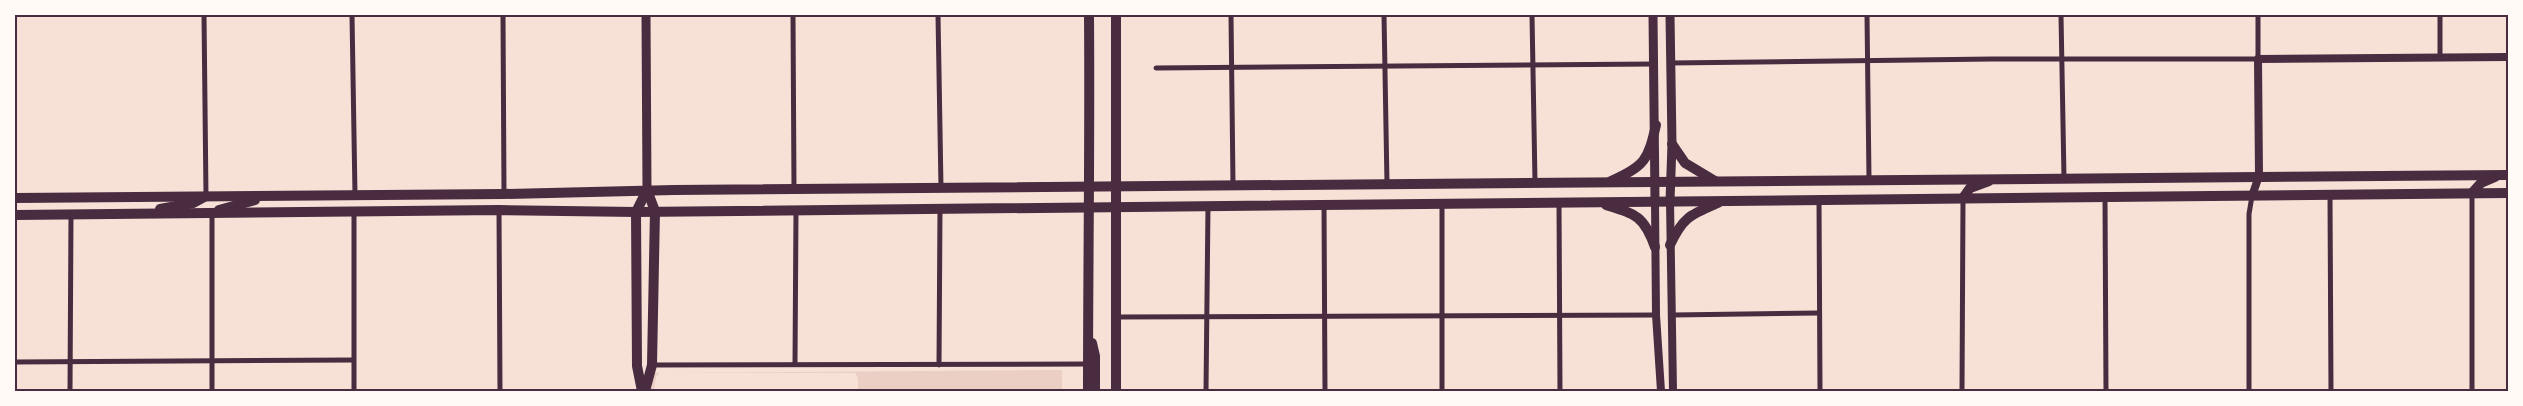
<svg xmlns="http://www.w3.org/2000/svg" width="2523" height="406" viewBox="0 0 2523 406" font-family="Literata,serif">
  <style>
    .green { fill: #ebcfc5 }
    .lines { fill: none; stroke-linecap: round; stroke-linejoin: round }
    .minor { stroke: #4a2c40; stroke-width: 5 }
    .tertiary { stroke: #4a2c40; stroke-width: 8 }
    .secondary { stroke: #4a2c40; stroke-width: 9 }
    .primary { stroke: #4a2c40; stroke-width: 10 }
    .neatline { fill: none; stroke: #4a2c40; stroke-width: 2 }
  </style>
  <rect width="100%" height="100%" fill="#f7e1d7"/>
  <polygon class="green" points="1062,370 1062,391 858,391 858,378 855,373 660,373 656,377 654,391 650,391 655,373"/>
  <g class="lines">
    <g class="minor">
      <polyline points="204,15 206,196"/>
      <polyline points="352,15 355,195"/>
      <polyline points="503,15 504,194"/>
      <polyline points="793,15 794,189"/>
      <polyline points="938,15 941,188"/>
      <polyline points="1231,15 1233,185"/>
      <polyline points="1384,15 1387,184"/>
      <polyline points="1532,15 1535,182"/>
      <polyline points="1867,15 1869,179"/>
      <polyline points="2061,15 2064,178"/>
      <polyline points="2440,15 2440,58"/>
      <polyline points="1670,63 1992,59 2258,59 2258,15"/>
      <polyline points="1156,68 1654,64"/>
      <polyline points="2472,193 2472,391"/>
      <polyline points="2330,195 2331,391"/>
      <polyline points="2105,197 2106,391"/>
      <polyline points="1819,200 1820,391"/>
      <polyline points="1559,203 1560,391"/>
      <polyline points="1442,204 1442,391"/>
      <polyline points="1324,205 1325,391"/>
      <polyline points="499,210 500,391"/>
      <polyline points="1673,315 1819,313"/>
      <polyline points="1118,317 1656,315"/>
      <polyline points="15,362 353,360"/>
      <polyline points="795,364 796,211"/>
      <polyline points="652,365 1088,364"/>
      <polyline points="939,365 940,209"/>
      <polyline points="70,391 71,215"/>
      <polyline points="212,391 212,213"/>
      <polyline points="354,391 354,212"/>
      <polyline points="1206,391 1208,206"/>
      <polyline points="1962,391 1963,199"/>
      <polyline points="2249,391 2249,214 2252,196"/>
    </g>
    <g class="tertiary">
      <polyline points="2252,196 2259,176 2258,59 2508,57"/>
      <polyline points="1655,201 1656,315 1661,391"/>
      <polyline points="1670,201 1673,391"/>
    </g>
    <g class="secondary">
      <polyline points="646,15 647,190"/>
      <polyline points="1653,15 1655,201"/>
      <polyline points="1670,201 1672,144 1670,15"/>
    </g>
    <g class="primary">
      <polyline points="1116,15 1116,391"/>
      <polyline points="1672,144 1685,163 1715,181"/>
      <path d="M1611,181C1645,166 1648,160 1656,125"/>
      <polyline points="2472,193 2481,183 2495,177"/>
      <polyline points="15,198 504,194 674,190 2508,175"/>
      <polyline points="1963,198 1970,188 1989,181"/>
      <path d="M1606,205C1636,214 1644,216 1655,247"/>
      <polyline points="160,209 193,203 204,197"/>
      <polyline points="219,210 255,200"/>
      <polyline points="15,215 499,210 636,212 2508,193"/>
      <path d="M1670,245C1683,217 1690,215 1718,203"/>
      <polyline points="1092,343 1095,356 1095,391"/>
      <polyline points="642,391 637,366 636,212 647,190"/>
      <polyline points="645,391 652,365 655,211 647,190"/>
      <path d="M1088,391C1088,266 1090,140 1089,15"/>
    </g>
  </g>
  <rect width="2523" height="406" fill="none" stroke="#fffaf5" stroke-width="32"/>
  <rect x="16" y="16" width="2491" height="374" class="neatline"/>
</svg>
